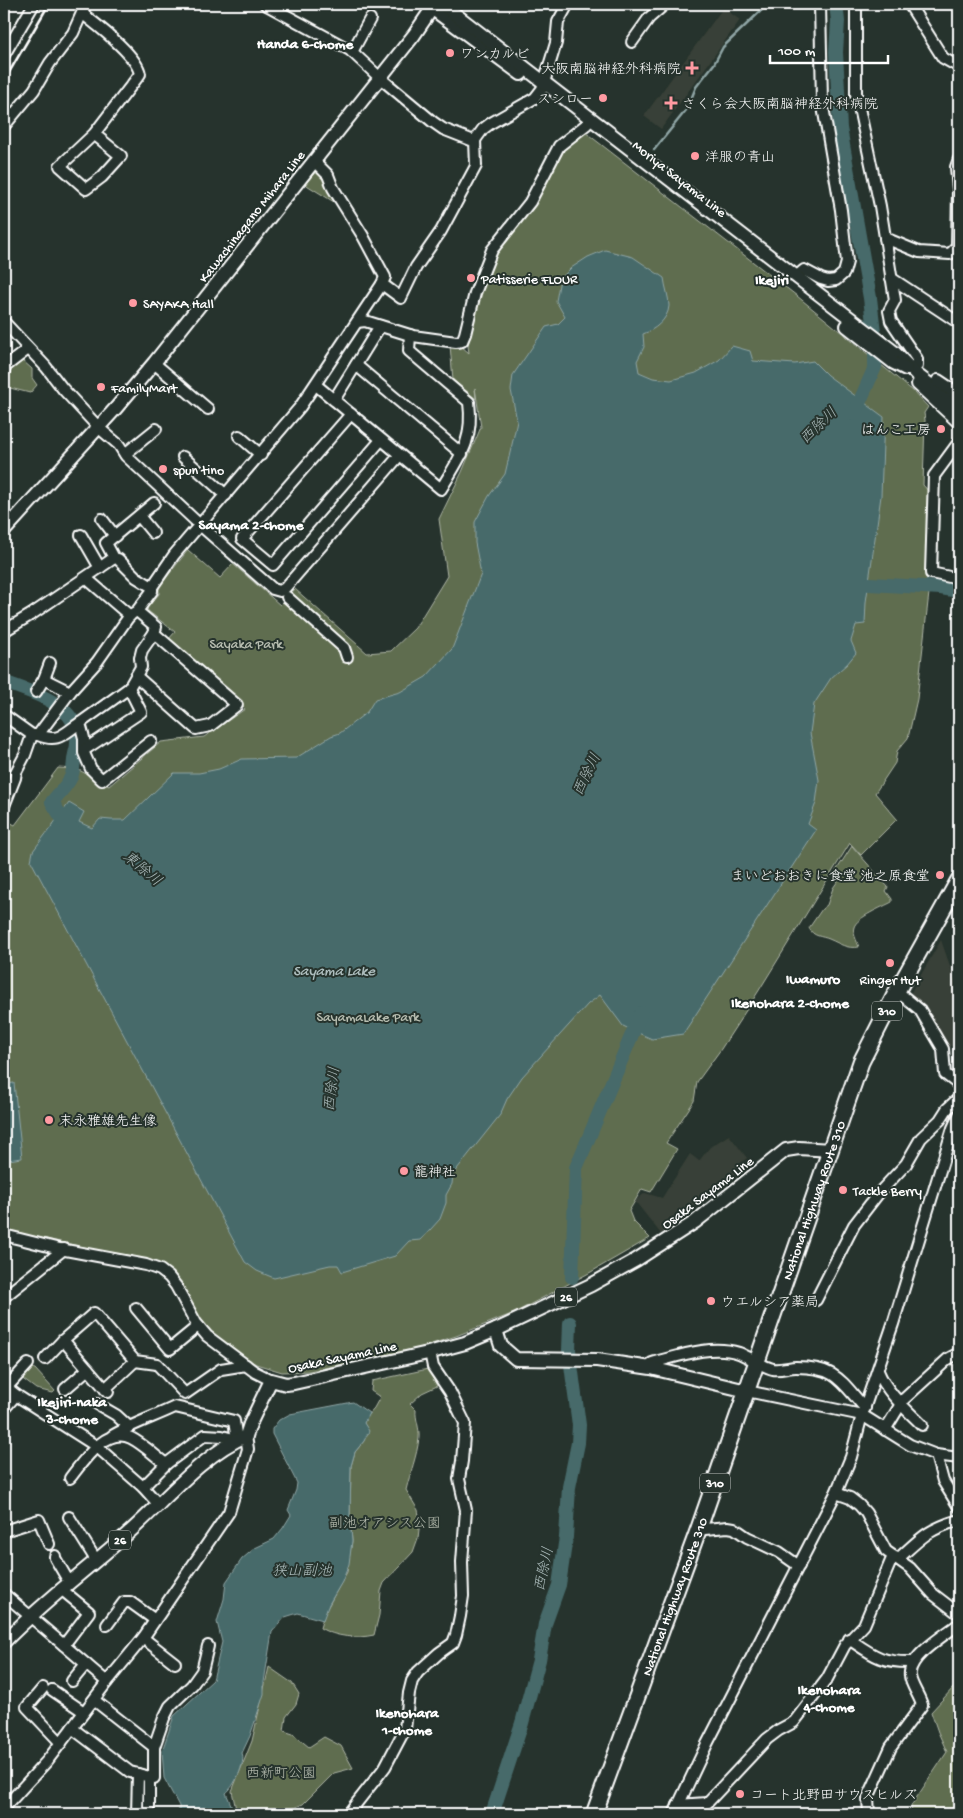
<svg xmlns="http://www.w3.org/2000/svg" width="963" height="1818" viewBox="0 0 963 1818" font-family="'Gochi Hand','Klee One',sans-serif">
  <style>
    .built { fill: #394037 }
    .green { fill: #5f6d4f; stroke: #afb6a7 }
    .water { fill: #466a6a; stroke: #90a6a6 }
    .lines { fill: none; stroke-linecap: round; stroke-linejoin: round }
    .stream { stroke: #90a6a6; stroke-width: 2.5 }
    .river { stroke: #466a6a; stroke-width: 14 }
    .minor-casing { stroke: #fff; stroke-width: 14 }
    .major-casing { stroke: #fff; stroke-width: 16 }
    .highway-casing { stroke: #fff; stroke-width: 19 }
    .minor { stroke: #26332d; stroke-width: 10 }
    .major { stroke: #26332d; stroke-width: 12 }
    .highway { stroke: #26332d; stroke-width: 15 }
    .rail { stroke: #fff; stroke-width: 2.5 }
    .poi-dot { fill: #ff9aa2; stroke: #26332d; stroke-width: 2 }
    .labels { text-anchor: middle; stroke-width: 4; stroke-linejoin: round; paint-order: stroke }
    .shield { fill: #26332d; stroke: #bec2c0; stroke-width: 1 }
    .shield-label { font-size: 12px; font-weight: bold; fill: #fff }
    .poi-label { font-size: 14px; fill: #fff; stroke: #26332d; text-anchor: start }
    .street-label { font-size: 14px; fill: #fff; stroke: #26332d }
    .park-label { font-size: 14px; fill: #b7bdb0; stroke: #26332d }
    .neighbourhood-label { font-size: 15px; font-weight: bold; fill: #fff; stroke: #26332d }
    .water-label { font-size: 15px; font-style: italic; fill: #acbcbc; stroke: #26332d }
  </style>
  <rect width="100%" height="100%" fill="#26332d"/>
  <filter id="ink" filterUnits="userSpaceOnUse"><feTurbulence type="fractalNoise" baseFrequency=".02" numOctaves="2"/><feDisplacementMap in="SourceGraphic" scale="10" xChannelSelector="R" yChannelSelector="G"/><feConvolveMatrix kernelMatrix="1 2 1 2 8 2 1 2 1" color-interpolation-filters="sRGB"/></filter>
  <g filter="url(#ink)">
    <g class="built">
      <polygon points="723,8 740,20 661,129 644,116"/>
      <polygon points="941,940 959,992 959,1043 947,1048 929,1013 910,994"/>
      <polygon points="729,1135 747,1158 739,1164 745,1171 661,1234 635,1201 645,1193 662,1198 690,1154 699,1161 710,1147"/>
    </g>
    <g class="green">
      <polygon points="585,132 797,296 913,391 928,407 924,413 925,420 923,485 930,493 926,576 929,593 917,699 908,738 897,751 895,763 875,793 897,819 861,855 850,843 758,992 721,1049 697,1082 694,1101 666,1143 677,1149 651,1192 642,1189 629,1211 633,1221 650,1238 591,1272 514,1313 456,1336 410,1351 309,1371 282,1372 256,1364 212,1336 198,1317 179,1282 166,1268 144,1260 4,1230 4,819 15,825 58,768 77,769 109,786 161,742 204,737 245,709 168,640 175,632 148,611 147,608 159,594 159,587 188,550 220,578 233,564 280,605 295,589 367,653 391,651 415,628 447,576 439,519 462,472 481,427 475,388 476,399 453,380 450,345 461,346 469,353 468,346 477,302 497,254 534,207 562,150"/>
      <polygon points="319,168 342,207 305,184"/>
      <polygon points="22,360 32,369 32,378 37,385 30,393 10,388 4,381 7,374"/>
      <path d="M852,846L888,887L886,891L892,899V902C883,907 857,917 854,927C852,932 857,941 859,947C846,949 841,944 829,939C822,936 813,937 809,928L822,909L827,905L833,888L840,878L836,871Z"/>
      <polygon points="29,1367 35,1369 55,1391 53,1393 36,1389 20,1377"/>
      <path d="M428,1369L437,1386L422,1393L410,1404L416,1410C415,1419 420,1428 419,1438C417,1456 410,1473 406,1490L418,1510L420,1521L418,1538L413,1552L384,1583L381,1591L379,1615L374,1635C356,1639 336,1637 320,1628L324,1614L347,1572L352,1541L350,1518L351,1466L355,1452L364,1441L366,1430L364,1423L365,1418L374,1408L380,1397L371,1391L372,1381Z"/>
      <polygon points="269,1667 292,1683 299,1694 296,1704 286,1717 284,1731 293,1734 309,1747 324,1737 341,1746 353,1768 334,1773 303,1804 279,1814 237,1814 232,1791 252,1741"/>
      <polygon points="954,1687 959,1688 959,1814 912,1814 911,1806 947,1752 938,1732 931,1712"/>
    </g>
    <g class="water">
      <path d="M605,250L633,257L664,278C665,287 669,297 669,306C668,320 654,330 643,334L644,347L637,361L639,372L653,378L671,380L696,373L719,360L732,346L750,351L753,361L795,364L813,361L827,375L884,417L881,496L866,602L865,624L856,625L851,641L856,653L847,664L831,678L814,704L810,733L819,780L816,803L808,824L816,830L683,1034L652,1039L636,1032L623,1026L600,995L588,1004L522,1077L507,1099L500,1115L453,1174L452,1184L446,1195V1203L440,1219L421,1240L409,1241L395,1256L342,1272L338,1265H330L274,1278L257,1271L245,1262L31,861L33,851L69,803L84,812L79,822L92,828L100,819L111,820H125L174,773H199L219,769L242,759L296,758L331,736L340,733L367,712L375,699L400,692L426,677L452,649L481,574L475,543V522L489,496L505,474L513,440L517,421L511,390L513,375L546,327L558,324L565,317L556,301L560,279L571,268L588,257Z"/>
      <polygon points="14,1083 22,1158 8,1160 4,1116 4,1084"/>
      <path d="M353,1402L369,1413L364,1423L369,1431L364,1441L355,1452L351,1466L350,1517L352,1541L349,1564L342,1582L329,1604L323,1620L298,1613L285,1617L272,1632L264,1682V1694L250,1736L242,1753C246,1763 234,1787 226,1793L235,1814H179V1806L164,1778L162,1751L174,1716L213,1680L222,1642L217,1622L224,1599L226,1582L242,1559L255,1548L274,1539L283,1528L291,1515L288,1510L296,1490L297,1483L272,1434V1429L279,1420L290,1414Z"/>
    </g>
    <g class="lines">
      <polyline class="stream" points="654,150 687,109 696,87 714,64 723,47 768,4"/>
      <g class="river">
        <polyline points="836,4 838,21 836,52 840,128 870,298 875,340 875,367 856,410 852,414"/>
        <polyline points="869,584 941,588 959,591"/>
        <path d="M4,682C38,695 89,707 75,754C73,762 74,771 71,777C67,786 58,794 52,802L65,823L72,829"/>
        <polyline points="572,1277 576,1168 641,1013"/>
        <polyline points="492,1814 522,1723 539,1660 545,1624 559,1585 566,1537 569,1487 578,1443 579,1425 569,1350 570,1323"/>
      </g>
      <g class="minor-casing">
        <g id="minor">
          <polyline points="265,4 350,50 379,77 433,122 443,129 471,140 475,140 483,129 491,123 535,98 542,89 556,43 558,22 568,4"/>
          <polyline points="856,4 856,94 880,206 895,300 889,311 891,321 917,359 917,366"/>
          <polyline points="909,4 943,58 959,67"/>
          <path d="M83,14C98,26 137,55 140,74L94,134L60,166L86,189L102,177L121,156L94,134"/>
          <polyline points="632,42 649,18 665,4"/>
          <polyline points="352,52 370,19"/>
          <polyline points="4,55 34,4"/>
          <polyline points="4,126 34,90 50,63 73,33 86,4"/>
          <polyline points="314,161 328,175 333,188 363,236 385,277 382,284"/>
          <polyline points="885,238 919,252 950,254 957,247 958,189 956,167 959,159"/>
          <polyline points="797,276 804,270 821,279 828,281 836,280 844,273 847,262 841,210 822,101 820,4"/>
          <polyline points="891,278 959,323"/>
          <polyline points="4,322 46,367 63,389 99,428 119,445 126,456 200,525 273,589 280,591 285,588 399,456"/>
          <polyline points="357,322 365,321 413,336 456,342 462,341 465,334 475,293 492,250 530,202 559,146 587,124"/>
          <polyline points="154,363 208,409"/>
          <polyline points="356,365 462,454"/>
          <polyline points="4,371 6,366 28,349"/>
          <path d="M316,385L441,489C460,457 474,441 469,402L409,351L410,335"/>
          <polyline points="334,400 380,326"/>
          <polyline points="351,414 242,539 273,565 381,440"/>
          <polyline points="239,436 261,455"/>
          <polyline points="959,442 934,476 931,573 959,579"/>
          <polyline points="125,454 156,429"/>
          <polyline points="183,457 226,495"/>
          <polyline points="139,516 153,533"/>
          <polyline points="102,519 115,536"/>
          <polyline points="81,535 100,568"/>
          <polyline points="86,578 130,616"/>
          <polyline points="152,587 136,577 118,559 114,558 106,543 154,503"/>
          <polyline points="287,597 344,648 347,657"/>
          <polyline points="4,631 32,614 114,558"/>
          <polyline points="136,676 196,729 210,726 237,705 154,633 156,627 137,611"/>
          <polyline points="44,679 70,692"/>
          <polyline points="36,692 44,679 50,663"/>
          <polyline points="4,715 32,735"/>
          <polyline points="32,735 38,735 70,692 97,662 130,615 137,611 152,591 152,587 174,555 300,407 382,284 401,298 416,267 441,231 476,166 475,140"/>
          <path d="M38,735C59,743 63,734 80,723"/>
          <polyline points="151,741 102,780 91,769 84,753 84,738 80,723 129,688 141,667 140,658 142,650 154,633"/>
          <polyline points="84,750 141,712 129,688"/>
          <polyline points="4,806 15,778 16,772 25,755 32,735"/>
          <polyline points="897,991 920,1010 943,1049 945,1074 959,1085"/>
          <polyline points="4,1235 60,1249 146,1265 160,1270 169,1277 176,1286 196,1323 207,1336 255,1372 271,1380"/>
          <polyline points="4,1297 64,1249"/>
          <polyline points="816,1300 854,1225 878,1194 906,1164 921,1138 940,1120 947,1109 959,1098"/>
          <polyline points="136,1308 170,1349 198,1326"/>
          <polyline points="63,1340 108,1392"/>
          <polyline points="45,1359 63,1340 94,1313 135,1361 157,1364 185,1394 221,1369 246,1365"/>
          <path d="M651,1368L652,1363C679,1356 711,1344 739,1353C749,1357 764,1367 773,1369C781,1370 789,1367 796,1367C836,1367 840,1380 865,1408"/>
          <path d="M878,1371C887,1393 905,1408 922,1425"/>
          <polyline points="4,1385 16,1395 4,1409"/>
          <polyline points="7,1387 28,1364"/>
          <polyline points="65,1389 88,1369"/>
          <polyline points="105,1389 135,1361"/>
          <polyline points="747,1391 862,1415 910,1445 936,1455 959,1458"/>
          <polyline points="16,1395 96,1446 143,1487 159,1505"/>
          <polyline points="97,1404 116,1415 128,1426"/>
          <polyline points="885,1430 904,1399 948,1359 959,1353"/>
          <polyline points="936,1455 943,1481 959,1507"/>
          <path d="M70,1478C82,1463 106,1425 131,1438C143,1444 154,1455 166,1464L205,1435L222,1436L237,1440L234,1421L175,1407C154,1417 132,1424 112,1436"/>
          <polyline points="143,1487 166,1464"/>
          <polyline points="836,1493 850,1498 859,1505 866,1513 886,1551 910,1568 933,1594 959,1614"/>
          <polyline points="69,1517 96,1560"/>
          <polyline points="699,1528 705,1529 728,1527 734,1528 747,1537 779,1552 799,1566"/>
          <polyline points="4,1531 39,1520 49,1544"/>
          <polyline points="55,1556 55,1558 69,1582"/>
          <path d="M898,1559C922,1537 927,1530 959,1520"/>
          <polyline points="61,1589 89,1612 64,1645"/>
          <polyline points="4,1594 107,1682"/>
          <polyline points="107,1625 124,1602 130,1602 155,1620"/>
          <polyline points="143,1638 175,1663"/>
          <path d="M849,1639C874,1656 882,1663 913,1662"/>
          <polyline points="72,1681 86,1664"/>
          <polyline points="43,1688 27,1707 61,1743"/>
          <polyline points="52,1690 84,1712"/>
          <polyline points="94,1700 154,1747"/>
          <polyline points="72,1728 130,1772 138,1774 137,1814"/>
          <polyline points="138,1774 154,1778 154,1747 164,1718 170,1706 192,1685 202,1671 208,1646"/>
          <polyline points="149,1777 149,1814"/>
          <polyline points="678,1805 707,1803 767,1739 779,1730 794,1722 827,1679 845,1645 864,1625 893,1556"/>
          <polyline points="4,1808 47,1761 107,1682 143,1638 229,1512 248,1449 246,1436"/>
          <polyline points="348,1814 385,1767 405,1729 409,1693 412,1681 418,1672 439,1653 453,1643 456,1635 460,1616 463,1596 462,1562 466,1510 459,1479 462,1461 465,1423 450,1392 433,1367 430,1352"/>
          <polyline points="674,1814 707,1744 836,1493 851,1457 862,1415 893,1324 953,1128 959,1115"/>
          <path d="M869,1814L868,1798L891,1747L922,1705C919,1695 911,1685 910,1676C907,1657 946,1634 959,1624"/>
        </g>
      </g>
      <g class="major-casing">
        <g id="major">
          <polyline points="426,4 521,74"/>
          <polyline points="442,4 894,352 916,374 959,407"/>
          <polyline points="847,326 894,363 906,369"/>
          <polyline points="938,381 959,395"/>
          <polyline points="918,384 959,422"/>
          <polyline points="4,531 116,408 154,363 414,35 435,4"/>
          <polyline points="496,1330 501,1346 516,1359 597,1360 651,1368 747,1391"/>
          <path d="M4,1642C42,1603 85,1571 126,1535C163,1503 201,1455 246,1436L250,1424L271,1380L286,1384L294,1383L428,1353L465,1343L496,1330L591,1285L636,1260L695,1222L786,1150L799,1148L831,1150"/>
        </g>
      </g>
      <g class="highway-casing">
        <g id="highway">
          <path id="s1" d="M594,1814L699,1528L861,1062L897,991L959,880"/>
        </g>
      </g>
      <use href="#minor" class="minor"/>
      <use href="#major" class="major"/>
      <use href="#highway" class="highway"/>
      <polyline class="rail" points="4,81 49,4"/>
    </g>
  </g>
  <g class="poi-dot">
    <circle cx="450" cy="53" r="5"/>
    <path d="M689.5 60.5h5v5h5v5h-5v5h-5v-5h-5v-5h5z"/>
    <circle cx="603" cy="98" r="5"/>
    <path d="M668.5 95.5h5v5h5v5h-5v5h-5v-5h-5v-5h5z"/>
    <circle cx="695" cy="156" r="5"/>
    <circle cx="471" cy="278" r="5"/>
    <circle cx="133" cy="303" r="5"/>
    <circle cx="101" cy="387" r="5"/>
    <circle cx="941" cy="429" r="5"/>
    <circle cx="163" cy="469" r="5"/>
    <circle cx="940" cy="875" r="5"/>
    <circle cx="890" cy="963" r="5"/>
    <circle cx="49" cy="1120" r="5"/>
    <circle cx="404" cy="1171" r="5"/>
    <circle cx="843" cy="1190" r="5"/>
    <circle cx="711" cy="1301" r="5"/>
    <circle cx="740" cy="1794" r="5"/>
  </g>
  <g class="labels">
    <g class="shield">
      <rect x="872" y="1001.5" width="30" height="19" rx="4"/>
      <rect x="555" y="1287.5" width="22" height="19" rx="4"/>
      <rect x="700" y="1473.5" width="30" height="19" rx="4"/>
      <rect x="109" y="1530.5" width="22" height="19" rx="4"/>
    </g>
    <g class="shield-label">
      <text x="887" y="1015">310</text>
      <text x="566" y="1301">26</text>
      <text x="715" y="1487">310</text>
      <text x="120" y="1544">26</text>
    </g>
    <g class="poi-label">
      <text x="460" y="58">ワンカルビ</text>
      <text x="681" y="73" text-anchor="end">大阪南脳神経外科病院</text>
      <text x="593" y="103" text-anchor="end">スシロー</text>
      <text x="682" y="108">さくら会大阪南脳神経外科病院</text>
      <text x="705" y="161">洋服の青山</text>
      <text x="481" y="283">Patisserie FLOUR</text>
      <text x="143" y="308">SAYAKA Hall</text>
      <text x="111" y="392">FamilyMart</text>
      <text x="931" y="434" text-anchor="end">はんこ工房</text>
      <text x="173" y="474">spun tino</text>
      <text x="930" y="880" text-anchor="end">まいどおおきに食堂 池之原食堂</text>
      <text x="890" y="984" text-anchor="middle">Ringer Hut</text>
      <text x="59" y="1125">末永雅雄先生像</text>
      <text x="414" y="1176">龍神社</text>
      <text x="853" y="1195">Tackle Berry</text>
      <text x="721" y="1306">ウエルシア薬局</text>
      <text x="750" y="1799">コート北野田サウスヒルズ</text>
    </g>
    <g class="street-label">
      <text transform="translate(680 178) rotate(38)" y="5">Moriya Sayama Line</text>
      <text transform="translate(251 216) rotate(-52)" y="5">Kawachinagano Mihara Line</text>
      <text transform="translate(707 1192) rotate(-37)" y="5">Osaka Sayama Line</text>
      <text dy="5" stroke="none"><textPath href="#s1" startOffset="652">National Highway Route 310</textPath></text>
      <text transform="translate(342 1356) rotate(-12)" y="5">Osaka Sayama Line</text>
      <text dy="5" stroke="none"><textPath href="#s1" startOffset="232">National Highway Route 310</textPath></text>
    </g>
    <g class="park-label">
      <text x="246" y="648">Sayaka Park</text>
      <text x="368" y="1021">SayamaLake Park</text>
      <text x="385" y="1527">副池オアシス公園</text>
      <text x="281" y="1777">西新町公園</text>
    </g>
    <g class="neighbourhood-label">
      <text x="305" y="48">Handa 6-chome</text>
      <text x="772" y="284">Ikejiri</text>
      <text x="251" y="529">Sayama 2-chome</text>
      <text x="813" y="983">Iwamuro</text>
      <text x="790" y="1007">Ikenohara 2-chome</text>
      <text x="72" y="1406">Ikejiri-naka<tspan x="72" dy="17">3-chome</tspan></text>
      <text x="829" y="1694">Ikenohara<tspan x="829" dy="17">4-chome</tspan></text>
      <text x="407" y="1717">Ikenohara<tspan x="407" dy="17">1-chome</tspan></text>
    </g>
    <g class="water-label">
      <text transform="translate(818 425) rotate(-44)" y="5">西除川</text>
      <text transform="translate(586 774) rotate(-64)" y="5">西除川</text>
      <text transform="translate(143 868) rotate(40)" y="5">東除川</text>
      <text x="334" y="975">Sayama Lake</text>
      <text transform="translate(331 1089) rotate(-83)" y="5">西除川</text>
      <text transform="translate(543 1569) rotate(-78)" y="5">西除川</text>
      <text x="302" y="1575">狭山副池</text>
    </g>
  </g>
  <rect width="963" height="1818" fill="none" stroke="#26332d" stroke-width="20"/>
  <rect x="10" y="10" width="943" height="1798" fill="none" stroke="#fff" stroke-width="2" filter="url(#ink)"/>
  <path d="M770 55v8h118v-8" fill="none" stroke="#ffffff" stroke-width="2.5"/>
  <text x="778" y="55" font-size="15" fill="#ffffff" stroke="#26332d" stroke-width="4" paint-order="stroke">100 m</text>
</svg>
